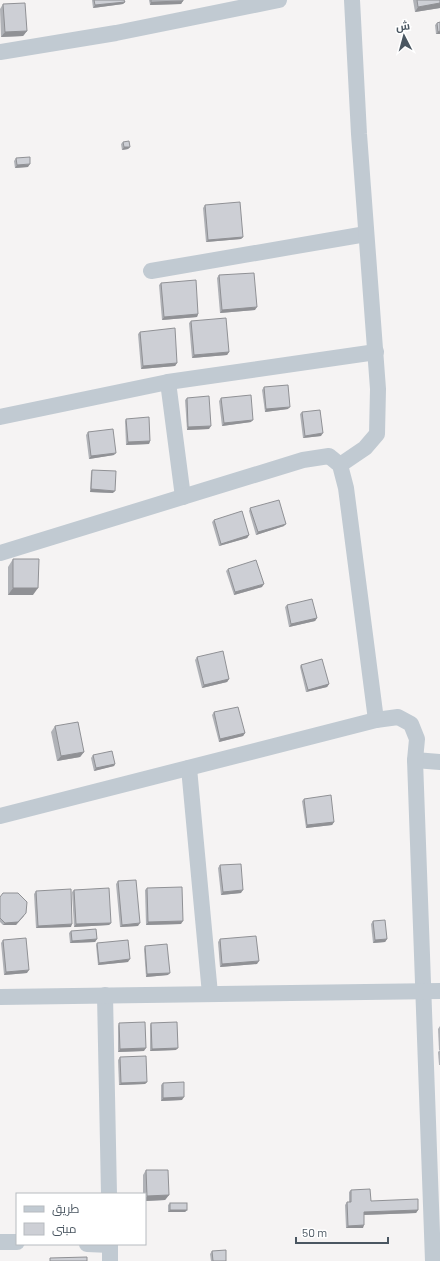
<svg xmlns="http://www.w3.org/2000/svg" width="440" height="1261" viewBox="0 0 440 1261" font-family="Barlow,Cairo,sans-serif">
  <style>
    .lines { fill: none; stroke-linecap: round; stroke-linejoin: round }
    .minor { stroke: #c1cad2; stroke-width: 16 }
    .wall { fill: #b0b2b7 }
    .shaded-wall { fill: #909195 }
    .building { fill: #cdcfd5; stroke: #909195 }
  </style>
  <rect width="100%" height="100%" fill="#f5f3f3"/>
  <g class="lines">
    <g class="minor">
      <polyline points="0,52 116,33 279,0"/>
      <polyline points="151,271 366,234"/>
      <polyline points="168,382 183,497"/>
      <polyline points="0,417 168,382 376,352"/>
      <polyline points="340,465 365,448 377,434 378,389 359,134 352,0"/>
      <polyline points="0,553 303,460 329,456 340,465 346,488 376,720"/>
      <polyline points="415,760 440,762"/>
      <polyline points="189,768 210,994"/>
      <polyline points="0,816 376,720 398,717 411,724 417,739 415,760 433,1261"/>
      <polyline points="105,995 109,1194"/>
      <polyline points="0,997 440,991"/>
      <polyline points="0,1242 17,1242"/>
      <polyline points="87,1244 110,1245"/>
      <polyline points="110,1244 110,1261"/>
    </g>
  </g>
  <g class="wall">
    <polygon points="92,0 124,0 125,2 123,4 93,8"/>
    <polygon points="149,0 183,0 181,4 150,5"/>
    <polygon points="413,0 440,0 440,8 415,12"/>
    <polygon points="3,4 27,31 23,36 1,37 0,9"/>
    <polygon points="437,23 440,34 436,34 435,25"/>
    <polygon points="123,142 130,147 128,149 122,150 121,144"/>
    <polygon points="16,158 28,167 15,168 14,161"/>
    <polygon points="205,205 243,237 241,239 206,242 203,208"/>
    <polygon points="219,275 255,310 220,313 217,278"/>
    <polygon points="161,283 198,314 197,317 162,320 159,285"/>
    <polygon points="191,321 229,352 227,355 192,358 189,323"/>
    <polygon points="140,332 177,363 175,366 141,369 138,334"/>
    <polygon points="264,387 288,409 265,412 262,390"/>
    <polygon points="187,398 209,429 187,430 185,400"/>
    <polygon points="221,398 251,422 222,426 219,401"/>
    <polygon points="302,412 321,436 303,438 300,414"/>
    <polygon points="126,419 150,441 149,444 126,445 125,421"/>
    <polygon points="88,432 114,455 89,459 86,435"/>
    <polygon points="92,470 113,493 90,492 91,472"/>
    <polygon points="250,508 284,526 256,535 249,511"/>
    <polygon points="214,520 249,535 247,538 219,546 212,522"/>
    <polygon points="13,559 33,595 8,595 8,567"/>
    <polygon points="228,569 262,587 234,595 226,571"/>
    <polygon points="287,605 317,618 315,621 289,627 285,607"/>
    <polygon points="197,657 229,679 227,682 202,688 195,660"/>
    <polygon points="301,665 329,684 327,687 306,692 300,667"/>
    <polygon points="214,712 245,733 243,736 219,742 212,715"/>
    <polygon points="55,726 84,752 80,757 57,761 51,732"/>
    <polygon points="93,755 115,764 114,766 94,771 91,758"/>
    <polygon points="304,799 334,822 332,825 306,828 302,801"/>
    <polygon points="220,865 241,893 221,895 218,868"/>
    <polygon points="118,881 138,926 120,927 116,884"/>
    <polygon points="147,888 181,924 146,925 145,890"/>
    <polygon points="74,890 111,923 109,925 74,927 72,892"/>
    <polygon points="36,891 71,927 36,928 34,894"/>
    <polygon points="0,897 24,916 16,925 3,925 0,922"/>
    <polygon points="373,921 387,939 385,942 373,943 371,924"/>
    <polygon points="71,931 97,939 95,942 70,943 69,933"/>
    <polygon points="220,939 257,964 220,967 218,942"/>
    <polygon points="3,940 27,973 4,975 1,943"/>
    <polygon points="97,943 128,962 98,965 96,945"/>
    <polygon points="145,946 168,975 146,977 144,949"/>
    <polygon points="119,1023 144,1051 118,1052 118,1026"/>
    <polygon points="151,1023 176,1050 150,1051 150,1025"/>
    <polygon points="440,1026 440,1050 439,1050 438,1029"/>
    <polygon points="440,1050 440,1065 439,1065 438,1052"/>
    <polygon points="120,1057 147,1082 145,1084 119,1085 118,1060"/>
    <polygon points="163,1083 182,1100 161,1101 161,1085"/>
    <polygon points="146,1170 169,1195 165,1200 145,1201 145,1194 143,1194 143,1175"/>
    <polygon points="351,1190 371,1201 418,1210 416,1213 364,1215 363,1228 346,1228 345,1205 347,1202 349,1202 349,1192"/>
    <polygon points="170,1203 187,1210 185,1212 168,1212 168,1205"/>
    <polygon points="212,1251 226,1261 211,1261 210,1254"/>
  </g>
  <g class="shaded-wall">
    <polygon points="183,1 181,4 150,5 151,2"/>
    <polygon points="125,2 123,4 93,8 95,5"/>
    <polygon points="440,3 440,8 415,12 418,7"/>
    <polygon points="27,31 23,36 1,37 5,32"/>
    <polygon points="440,31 440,34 436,34 438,32"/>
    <polygon points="124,147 130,147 128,149 122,150"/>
    <polygon points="30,164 28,167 15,168 17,165"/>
    <polygon points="243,237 241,239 206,242 208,240"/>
    <polygon points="257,307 255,310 220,313 222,310"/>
    <polygon points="198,314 197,317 162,320 164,317"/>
    <polygon points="229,352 227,355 192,358 194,355"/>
    <polygon points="177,363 175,366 141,369 143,366"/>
    <polygon points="290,407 288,409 265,412 266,409"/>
    <polygon points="253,420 251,422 222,426 224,423"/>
    <polygon points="211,426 209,429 187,430 188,427"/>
    <polygon points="323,433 321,436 303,438 305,436"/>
    <polygon points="150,441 149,444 126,445 128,442"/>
    <polygon points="116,453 114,455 89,459 91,456"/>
    <polygon points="91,489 115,491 113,493 90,492"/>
    <polygon points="286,524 284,526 256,535 258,532"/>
    <polygon points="249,535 247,538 219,546 221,544"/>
    <polygon points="264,584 262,587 234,595 235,592"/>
    <polygon points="13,588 38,588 33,595 8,595"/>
    <polygon points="317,618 315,621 289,627 291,624"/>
    <polygon points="229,679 227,682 202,688 204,685"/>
    <polygon points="329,684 327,687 306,692 308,690"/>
    <polygon points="245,733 243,736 219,742 220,739"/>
    <polygon points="84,752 80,757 57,761 61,756"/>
    <polygon points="115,764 114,766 94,771 96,768"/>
    <polygon points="334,822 332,825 306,828 307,825"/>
    <polygon points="243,890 241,893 221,895 223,892"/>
    <polygon points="26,913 16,925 3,925 5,923"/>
    <polygon points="183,921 181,924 146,925 148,922"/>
    <polygon points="111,923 109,925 74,927 76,924"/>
    <polygon points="140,923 138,926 120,927 122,925"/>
    <polygon points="72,924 71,927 36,928 38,926"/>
    <polygon points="97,939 95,942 70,943 72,941"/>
    <polygon points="387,939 385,942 373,943 375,940"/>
    <polygon points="130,959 128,962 98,965 99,963"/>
    <polygon points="259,961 257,964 220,967 222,964"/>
    <polygon points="29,970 27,973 4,975 6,972"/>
    <polygon points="170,973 168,975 146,977 147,974"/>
    <polygon points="146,1048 144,1051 118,1052 120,1049"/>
    <polygon points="178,1048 176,1050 150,1051 152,1049"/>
    <polygon points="147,1082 145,1084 119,1085 121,1083"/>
    <polygon points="184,1097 182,1100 161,1101 163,1098"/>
    <polygon points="169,1195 165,1200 145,1201 145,1199 147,1196"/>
    <polygon points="170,1210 187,1210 185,1212 168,1212"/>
    <polygon points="418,1210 416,1213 362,1215 364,1212"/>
    <polygon points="364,1225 363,1228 346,1228 348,1226"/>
  </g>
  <g class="building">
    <polygon points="94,0 124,0 125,2 95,5"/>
    <polygon points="151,0 183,0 183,1 151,2"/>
    <polygon points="417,0 440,0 440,3 418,7"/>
    <polygon points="25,3 27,31 5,32 3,4"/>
    <polygon points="440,22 440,31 438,32 437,23"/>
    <polygon points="129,141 130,147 124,147 123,142"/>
    <polygon points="30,157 30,164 17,165 16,158"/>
    <polygon points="240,202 243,237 208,240 205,205"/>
    <polygon points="254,273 257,307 222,310 219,275"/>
    <polygon points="196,280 198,314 164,317 161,283"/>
    <polygon points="226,318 229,352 194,355 191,321"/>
    <polygon points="175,328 177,363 143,366 140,332"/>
    <polygon points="288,385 290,407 266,409 264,387"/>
    <polygon points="251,395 253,420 224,423 221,398"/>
    <polygon points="209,396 211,426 188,427 187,398"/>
    <polygon points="320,410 323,433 305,436 302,412"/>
    <polygon points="149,417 150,441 128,442 126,419"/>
    <polygon points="113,429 116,453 91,456 88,432"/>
    <polygon points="92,470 116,471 115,491 91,489"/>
    <polygon points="279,500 286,524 258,532 250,508"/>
    <polygon points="242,511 249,535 221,544 214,520"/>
    <polygon points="13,559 39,559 38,588 13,588"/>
    <polygon points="256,560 264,584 235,592 228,569"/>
    <polygon points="312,599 317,618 291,624 287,605"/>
    <polygon points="223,651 229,679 204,685 197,657"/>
    <polygon points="322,659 329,684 308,690 301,665"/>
    <polygon points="238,707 245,733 220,739 214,712"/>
    <polygon points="78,722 84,752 61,756 55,726"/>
    <polygon points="112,751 115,764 96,768 93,755"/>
    <polygon points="331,795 334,822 307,825 304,799"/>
    <polygon points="241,864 243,890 223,892 220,865"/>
    <polygon points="136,880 140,923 122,925 118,881"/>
    <polygon points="182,887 183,921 148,922 147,888"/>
    <polygon points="109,888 111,923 76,924 74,890"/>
    <polygon points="71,889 72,924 38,926 36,891"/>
    <polygon points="3,893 18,893 27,902 26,913 18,922 5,923 0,918 0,897"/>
    <polygon points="385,920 387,939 375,940 373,921"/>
    <polygon points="96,929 97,939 72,941 71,931"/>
    <polygon points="256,936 259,961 222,964 220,939"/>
    <polygon points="26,938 29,970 6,972 3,940"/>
    <polygon points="128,940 130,959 99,963 97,943"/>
    <polygon points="167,944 170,973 147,974 145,946"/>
    <polygon points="145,1022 146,1048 120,1049 119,1023"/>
    <polygon points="177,1022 178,1048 152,1049 151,1023"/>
    <polygon points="146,1056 147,1082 121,1083 120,1057"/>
    <polygon points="184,1082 184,1097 163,1098 163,1083"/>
    <polygon points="146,1170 168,1170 169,1195 147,1196"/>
    <polygon points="370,1189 371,1201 418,1199 418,1210 364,1212 364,1225 348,1226 347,1202 351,1202 351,1190"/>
    <rect x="170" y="1203" width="17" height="7"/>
    <polygon points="226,1250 226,1261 213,1261 212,1251"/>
    <polygon points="87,1257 87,1261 50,1261 50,1258"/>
  </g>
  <rect x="16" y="1193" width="130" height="52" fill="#ffffff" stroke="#b7bbc0"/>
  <rect x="24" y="1206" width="20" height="6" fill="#c1cad2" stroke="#b7bbc0"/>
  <text x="52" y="1213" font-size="12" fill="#4a5661">طريق</text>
  <rect x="24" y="1223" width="20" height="12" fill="#cdcfd5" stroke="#b7bbc0"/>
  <text x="52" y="1233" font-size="12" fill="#4a5661">مبنى</text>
  <g transform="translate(404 36) rotate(354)" stroke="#ffffff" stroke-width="3" paint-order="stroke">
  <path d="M0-3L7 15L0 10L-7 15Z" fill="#4a5661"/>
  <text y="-6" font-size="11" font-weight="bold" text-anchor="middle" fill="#4a5661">ش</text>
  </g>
  <path d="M296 1237v6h92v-6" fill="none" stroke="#4a5661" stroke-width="2"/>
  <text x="302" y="1237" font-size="12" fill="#4a5661" stroke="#ffffff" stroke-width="3" paint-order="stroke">50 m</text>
</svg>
